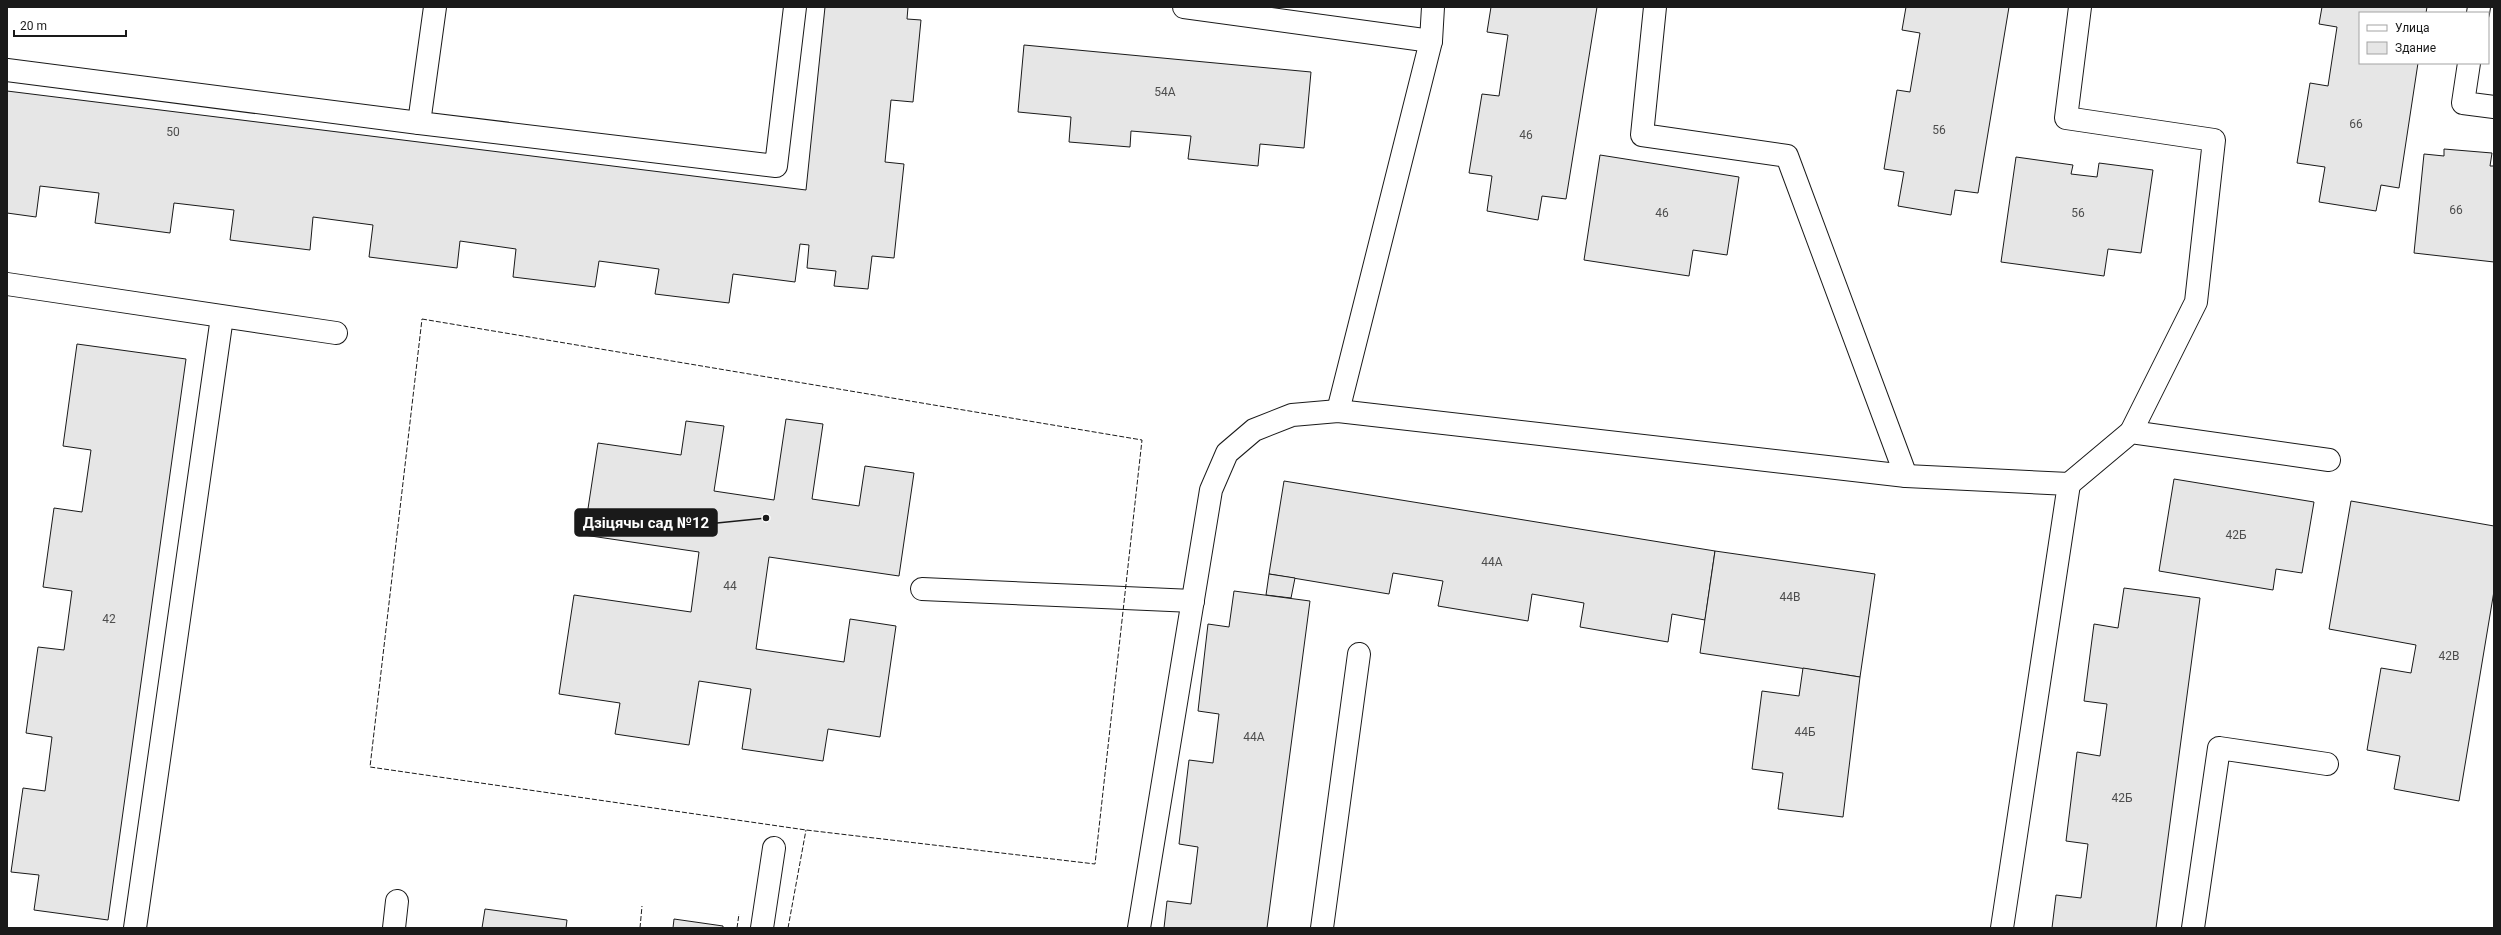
<svg xmlns="http://www.w3.org/2000/svg" width="2501" height="935" viewBox="0 0 2501 935" font-family="Roboto,sans-serif">
  <style>
    .building { fill: #e6e6e6; stroke: #1a1a1a }
    .lines { fill: none; stroke-linecap: round; stroke-linejoin: round }
    .minor-casing { stroke: #1a1a1a; stroke-width: 24 }
    .minor { stroke: #fff; stroke-width: 22 }
    .fence { stroke: #1a1a1a; stroke-width: 1; stroke-dasharray: 5 2; stroke-linecap: butt }
    .labels { text-anchor: middle; stroke-width: 3; stroke-linejoin: round; paint-order: stroke }
    .number-label { font-size: 12px; fill: #4d4d4d }
    .leader { fill: none; stroke: #1a1a1a; stroke-width: 1.5 }
    .callout-dot { fill: #1a1a1a; stroke: #fff; stroke-width: 1.5 }
    .callout { fill: #1a1a1a; stroke: #1a1a1a; stroke-width: 1.5 }
    .callout-label { font-size: 15px; text-anchor: middle; font-weight: bold; fill: #fff }
  </style>
  <rect width="100%" height="100%" fill="#fff"/>
  <g class="building">
    <polygon points="825,7 908,7 907,19 921,20 913,102 891,100 885,162 904,164 894,258 872,256 868,289 834,286 836,271 807,268 809,245 800,244 795,282 733,274 729,303 655,294 659,269 599,261 595,287 513,277 516,249 460,241 457,268 369,257 373,225 313,217 310,250 230,240 234,210 174,203 170,233 95,223 99,193 40,186 36,217 7,213 7,91 806,190"/>
    <polygon points="1491,7 1597,7 1566,199 1542,196 1538,220 1487,211 1492,176 1469,173 1482,94 1499,96 1508,35 1487,32"/>
    <polygon points="1906,7 2009,7 1978,193 1955,190 1951,215 1898,206 1904,172 1884,169 1897,90 1910,92 1920,33 1902,30"/>
    <polygon points="2322,7 2427,7 2426,13 2360,13 2360,63 2418,63 2399,188 2381,185 2376,211 2319,202 2325,167 2297,163 2310,83 2328,86 2337,27 2319,24"/>
    <polygon points="1024,45 1311,72 1304,148 1260,144 1258,166 1188,159 1191,136 1131,131 1130,147 1069,142 1071,117 1018,112"/>
    <polygon points="2444,149 2492,153 2490,166 2494,166 2494,262 2414,253 2424,154 2444,156"/>
    <polygon points="1600,155 1739,177 1727,255 1693,250 1689,276 1584,260"/>
    <polygon points="2016,157 2073,165 2071,174 2097,177 2099,163 2153,170 2141,253 2108,249 2104,276 2001,262"/>
    <polygon points="77,344 186,359 108,920 34,910 39,875 11,872 23,788 45,791 52,737 26,733 38,647 64,650 72,591 43,587 54,508 82,512 91,450 63,446"/>
    <polygon points="786,419 823,424 812,499 859,506 865,466 914,473 899,576 769,557 756,649 844,662 850,619 896,626 880,737 828,729 823,761 742,749 751,689 699,681 689,745 615,734 620,703 559,694 574,595 691,612 699,552 584,535 598,443 681,455 686,421 724,426 714,491 774,500"/>
    <polygon points="2174,479 2314,502 2302,573 2276,569 2273,590 2159,571"/>
    <polygon points="1284,481 1715,551 1705,620 1672,614 1668,642 1580,627 1584,603 1532,594 1528,621 1438,606 1443,581 1393,573 1389,594 1269,574"/>
    <polygon points="2351,501 2494,526 2494,591 2459,801 2394,789 2400,756 2367,750 2381,668 2411,673 2416,645 2329,629"/>
    <polygon points="1715,551 1875,574 1860,677 1700,653"/>
    <polygon points="1269,574 1295,578 1291,598 1266,595"/>
    <polygon points="2124,588 2200,598 2156,928 2052,928 2056,895 2081,898 2088,844 2066,841 2077,752 2100,756 2107,704 2084,701 2094,624 2118,628"/>
    <polygon points="1234,591 1310,601 1267,928 1164,928 1167,901 1191,904 1198,847 1179,844 1189,760 1213,763 1219,714 1198,711 1208,624 1229,627"/>
    <polygon points="1803,668 1860,677 1843,817 1778,809 1783,773 1752,769 1762,691 1799,696"/>
    <polygon points="485,909 567,920 566,928 482,928"/>
    <polygon points="674,919 723,926 723,928 673,928"/>
  </g>
  <g class="lines">
    <g class="minor-casing">
      <g id="minor">
        <polyline points="435,7 419,123 776,166 795,7"/>
        <polyline points="1184,7 1431,41"/>
        <polyline points="1655,7 1642,135 1787,156 1906,476"/>
        <polyline points="2080,7 2066,118 2214,140 2196,302 2131,432"/>
        <polyline points="2478,13 2479,7"/>
        <polyline points="2469,63 2463,103 2494,107"/>
        <polyline points="7,70 419,123"/>
        <polyline points="7,284 336,333"/>
        <polyline points="1338,411 1431,41 1433,7"/>
        <polyline points="2069,484 2131,432 2329,460"/>
        <polyline points="922,589 1193,601"/>
        <polyline points="135,928 222,317"/>
        <polyline points="394,928 397,901"/>
        <polyline points="762,928 774,848"/>
        <polyline points="1139,928 1211,490 1227,453 1254,430 1292,415 1338,411 1906,476 2069,484 2002,928"/>
        <polyline points="1322,928 1359,654"/>
        <polyline points="2193,928 2219,748 2327,764"/>
      </g>
    </g>
    <use href="#minor" class="minor"/>
    <g class="fence">
      <polygon points="422,319 1142,440 1095,864 806,830 370,767"/>
      <polyline points="640,928 642,906"/>
      <polyline points="737,928 739,914"/>
      <polyline points="788,928 806,830"/>
    </g>
  </g>
  <g class="labels">
    <g class="number-label">
      <text x="1165" y="96">54А</text>
      <text x="2356" y="128">66</text>
      <text x="1939" y="134">56</text>
      <text x="173" y="136">50</text>
      <text x="1526" y="139">46</text>
      <text x="2456" y="214">66</text>
      <text x="1662" y="217">46</text>
      <text x="2078" y="217">56</text>
      <text x="2236" y="539">42Б</text>
      <text x="1492" y="566">44А</text>
      <text x="730" y="590">44</text>
      <text x="1790" y="601">44В</text>
      <text x="109" y="623">42</text>
      <text x="2449" y="660">42В</text>
      <text x="1805" y="736">44Б</text>
      <text x="1254" y="741">44А</text>
      <text x="2122" y="802">42Б</text>
    </g>
  </g>
  <path class="leader" d="M766 518L717 523"/>
  <circle class="callout-dot" cx="766" cy="518" r="4"/>
  <rect class="callout" x="575" y="509" width="142" height="27" rx="4"/>
  <g class="callout-label">
    <text x="646" y="528">Дзіцячы сад №12</text>
  </g>
  <rect width="2501" height="935" fill="none" stroke="#1a1a1a" stroke-width="16"/>
  <rect x="2359" y="12" width="130" height="52" fill="#ffffff" stroke="#a3a3a3"/>
  <rect x="2367" y="25" width="20" height="6" fill="#ffffff" stroke="#a3a3a3"/>
  <text x="2395" y="32" font-size="12" fill="#1a1a1a">Улица</text>
  <rect x="2367" y="42" width="20" height="12" fill="#e6e6e6" stroke="#a3a3a3"/>
  <text x="2395" y="52" font-size="12" fill="#1a1a1a">Здание</text>
  <path d="M14 30v6h112v-6" fill="none" stroke="#1a1a1a" stroke-width="2"/>
  <text x="20" y="30" font-size="12" fill="#1a1a1a" stroke="#ffffff" stroke-width="3" paint-order="stroke">20 m</text>
</svg>
